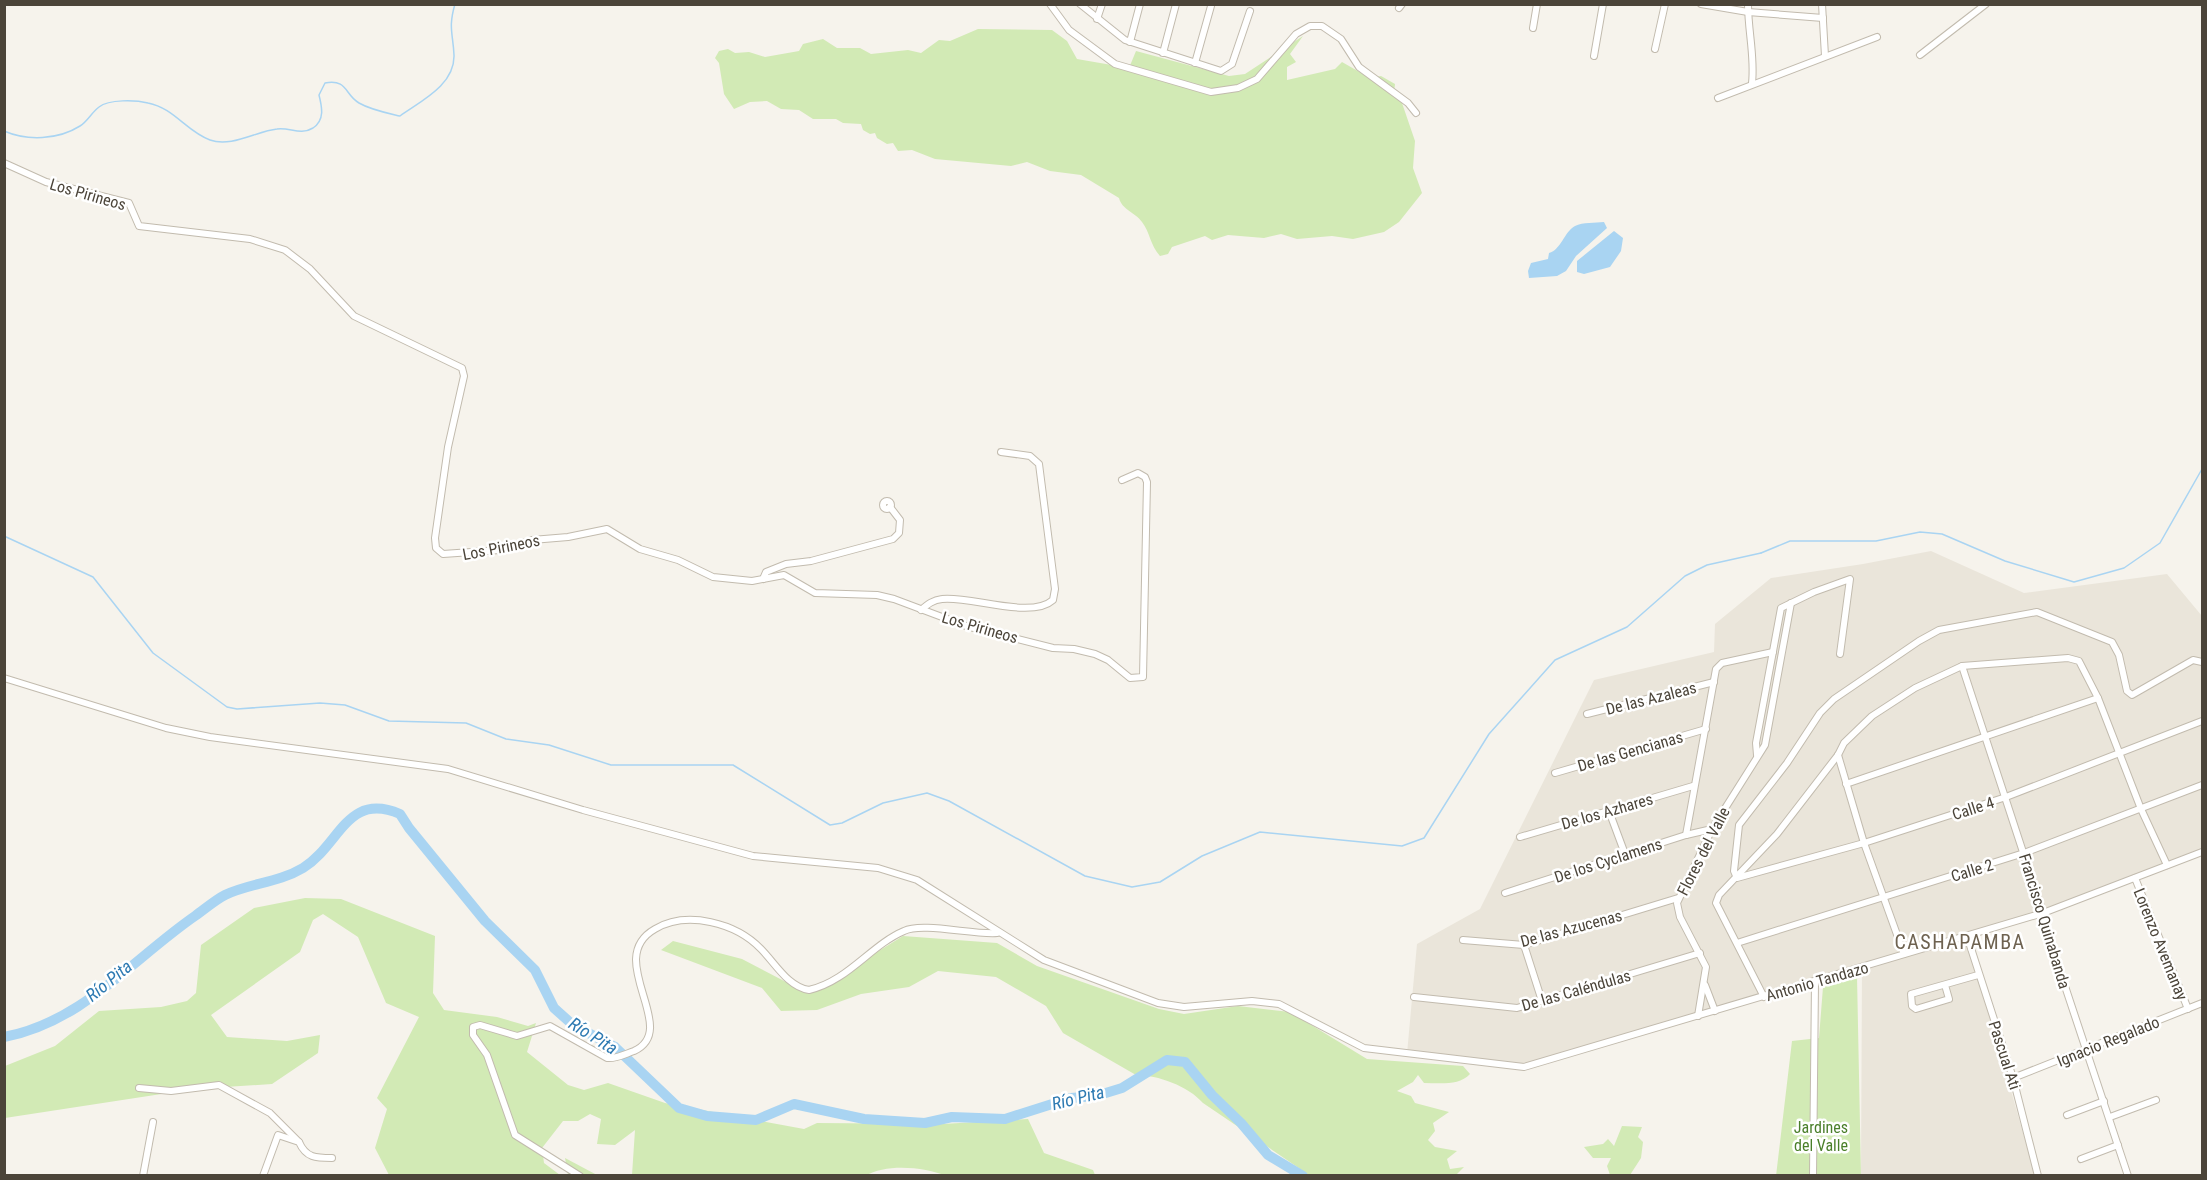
<svg xmlns="http://www.w3.org/2000/svg" width="2207" height="1180" viewBox="0 0 2207 1180" font-family="'Roboto Condensed',sans-serif">
  <style>
    .residential { fill: #eae5da }
    .green { fill: #d2eab5 }
    .water { fill: #a9d4f2 }
    .lines { fill: none; stroke-linecap: round; stroke-linejoin: round }
    .stream { stroke: #a9d4f2; stroke-width: 1.5 }
    .river { stroke: #a9d4f2; stroke-width: 10 }
    .street-casing { stroke: #c2bbae; stroke-width: 8 }
    .street { stroke: #fff; stroke-width: 6 }
    .labels { text-anchor: middle; stroke-width: 5; stroke-linejoin: round; paint-order: stroke }
    .street-label { font-size: 16px; fill: #4b4439; stroke: #fff }
    .park-label { font-size: 16px; fill: #4a7f2a; stroke: #fff }
    .water-label { font-size: 18px; font-style: italic; fill: #2e7ab2; stroke: #fff }
    .quarter-label { font-size: 20px; letter-spacing: 1.5px; fill: #6e6250; stroke: #fff }
  </style>
  <rect width="100%" height="100%" fill="#f6f3ec"/>
  <polygon class="residential" points="1931,551 2024,593 2167,574 2202,616 2202,849 2044,913 1967,936 2035,1175 1861,1175 1862,969 1532,1065 1407,1054 1417,944 1480,909 1594,680 1714,652 1715,624 1771,578 1863,564"/>
  <g class="green">
    <path d="M978,29L1052,30L1067,41L1077,59L1129,68L1136,51L1229,76L1245,74L1303,36L1290,54L1296,62L1287,67V80L1335,69L1342,62L1370,78L1381,76L1395,84L1394,93L1402,103L1415,141L1413,168L1422,193L1399,222L1384,232L1353,239L1332,236L1297,239L1281,234L1264,238L1228,235L1212,240L1205,236L1172,247L1168,254L1160,256C1150,245 1150,232 1142,222C1135,212 1122,210 1119,198L1081,175L1050,171L1027,162L1011,166L935,159L912,150L898,151L893,143L887,144L877,138L875,133L870,134L863,130L861,124L843,123L836,119H813L799,110L781,109L767,101L750,102L734,109L724,94L719,63L715,58L719,51L728,49L735,53L749,52L765,57L799,51L803,44L823,39L837,48H860L871,54L908,50L921,53L939,40L950,41Z"/>
    <path d="M305,898L341,899L435,936L433,993L444,1010L497,1017L528,1026L536,1023L527,1052L568,1085L584,1090L608,1083L665,1103L804,1129L817,1123L943,1124L1028,1119L1044,1153L1093,1170L1095,1175L947,1176C924,1167 887,1163 865,1176L632,1175L635,1130L615,1145L597,1144L601,1119L590,1114L578,1121H563L542,1148L544,1163L560,1175H389L375,1148L387,1109L377,1098L419,1017L386,1003L358,937L323,914L313,920L300,952L211,1015L227,1037L287,1041L320,1035L318,1053L272,1084L194,1089L5,1118V1066L55,1046L99,1011L161,1007L187,1001L196,993L201,945L254,908Z"/>
    <path d="M903,936L997,943L1037,966L1159,1009L1184,1014L1238,1006L1290,1012L1367,1059L1463,1066L1470,1074C1459,1086 1440,1083 1424,1083L1418,1075L1413,1082L1397,1091L1411,1096L1415,1103L1449,1112L1433,1123L1435,1131L1428,1140L1435,1147L1457,1151L1447,1159L1450,1169L1464,1167L1456,1175H1309L1203,1103C1188,1086 1158,1075 1136,1075L1063,1033L1046,1006L996,977L938,971L909,987L861,994L817,1010L781,1011L762,988L661,950L673,941L742,959L809,994Z"/>
    <polygon points="1857,976 1861,1175 1776,1176 1792,1041 1819,1038 1823,987"/>
    <polygon points="1622,1126 1642,1127 1638,1137 1643,1142 1641,1158 1630,1175 1610,1175 1607,1166 1611,1158 1593,1158 1584,1147 1603,1144 1608,1139 1614,1146"/>
    <polygon points="565,1158 597,1175 568,1175"/>
  </g>
  <g class="water">
    <path d="M1604,222L1607,228L1576,256L1566,271L1557,276L1529,278L1528,271L1531,263L1548,259L1549,253C1561,250 1564,232 1575,226C1583,222 1595,223 1604,222Z"/>
    <polygon points="1614,231 1623,238 1621,251 1610,267 1584,274 1577,272 1577,261"/>
  </g>
  <g class="lines">
    <g class="stream">
      <path d="M4,131C27,141 58,140 80,126C87,122 92,112 99,107C109,99 136,100 148,103C174,108 187,132 210,140C231,148 257,131 277,129C290,127 300,136 313,128C325,120 322,107 319,95L325,83C348,79 344,94 359,103C371,110 387,113 400,116C421,101 455,85 454,55C453,33 448,28 455,4"/>
      <polyline points="4,536 93,577 153,653 227,707 237,709 320,703 345,705 389,721 466,723 506,739 549,745 611,765 733,765 830,825 842,823 883,803 927,793 949,801 1085,876 1132,887 1160,882 1202,856 1260,832 1402,846 1424,838 1489,734 1555,660 1627,627 1685,576 1707,565 1761,553"/>
      <polyline points="1761,553 1790,541 1876,541 1920,532 1942,534 2005,561 2074,582 2124,568 2160,543 2202,469"/>
    </g>
    <path class="river" d="M4,1037C81,1023 134,958 195,916C205,909 215,900 225,895C250,883 278,883 303,868C340,845 347,791 400,814L409,828L485,921L535,970L554,1008L573,1025L615,1047L679,1108L707,1116L756,1120L794,1104L864,1119L925,1123L952,1117L1005,1119L1071,1098L1096,1096L1122,1088L1167,1060L1185,1062L1212,1095L1241,1123L1268,1155L1303,1176"/>
    <g class="street-casing">
      <g id="street">
        <polyline points="1050,4 1069,30 1115,64 1211,92 1238,88 1257,79 1296,34 1310,26 1322,26 1341,39 1359,67 1408,103 1416,113"/>
        <polyline points="1080,4 1125,40 1221,71 1232,64 1250,11"/>
        <polyline points="1701,4 1748,12 1823,18"/>
        <path d="M1748,4C1748,31 1755,57 1752,83"/>
        <polyline points="1822,4 1825,56"/>
        <polyline points="1399,8 1402,4"/>
        <polyline points="1097,19 1102,4"/>
        <polyline points="1533,28 1537,4"/>
        <polyline points="1130,42 1140,4"/>
        <polyline points="1655,49 1665,4"/>
        <polyline points="1163,53 1176,4"/>
        <polyline points="1920,55 1986,4"/>
        <polyline points="1594,56 1603,4"/>
        <polyline points="1195,63 1211,6"/>
        <polyline points="1718,98 1877,37"/>
        <polyline points="4,163 46,182 129,203 139,226 250,239 285,250 310,269 354,316 462,368 464,376 448,447 435,538 436,548 443,554 500,550 532,540 568,537 607,529 640,549 678,560 713,577 752,581 784,575 815,593 877,595 894,599 966,626 1053,648 1074,649 1095,654 1108,660 1130,678 1143,677 1147,482 1145,477 1138,473 1122,480"/>
        <circle cx="887" cy="505" r="4"/>
        <polyline points="763,579 766,572 786,564 811,561 893,539 899,533 900,520 890,507"/>
        <path d="M921,610C928,604 933,600 942,599C968,595 1031,620 1053,600L1055,589L1039,464L1030,456L1001,452"/>
        <polyline points="2202,662 2193,660 2132,695 2127,691 2119,655 2112,642 2037,612 1939,630 1919,641 1834,699 1820,713 1787,763 1739,825 1734,871 1737,878 1864,843 2006,797 2202,721"/>
        <polyline points="1962,666 2043,913 2052,947 2128,1176"/>
        <polyline points="4,678 166,728 210,737 448,769 583,810 753,856 878,868 917,880 1044,960 1158,1003 1184,1007 1252,1001 1279,1004 1364,1048 1524,1067 2043,913 2202,852"/>
        <polyline points="1587,714 1714,682"/>
        <polyline points="1757,755 1756,743 1781,608 1814,592 1850,579 1840,654"/>
        <polyline points="1838,755 1864,843 1904,954"/>
        <polyline points="1555,773 1706,729"/>
        <polyline points="1846,784 2098,698"/>
        <polyline points="1609,811 1625,854"/>
        <polyline points="1686,835 1716,669 1722,663 1773,652"/>
        <polyline points="1520,837 1693,786"/>
        <polyline points="2135,878 2188,1009"/>
        <polyline points="1505,893 1686,835 1712,829"/>
        <polyline points="1967,936 2013,1078 2038,1176"/>
        <polyline points="1463,940 1524,945 1678,898"/>
        <polyline points="1737,943 2024,853 2202,785"/>
        <polyline points="1524,945 1542,1001"/>
        <polyline points="1705,985 1715,1011"/>
        <polyline points="1945,985 1949,999 1916,1009 1912,1006 1911,994 1978,975"/>
        <polyline points="1414,997 1517,1008 1700,953"/>
        <polyline points="1764,997 1716,903 1719,895 1777,834 1838,755 1844,743 1872,716 1915,688 1962,666 2068,658 2079,661 2098,698 2141,809 2167,865"/>
        <polyline points="1698,1016 1706,967 1680,917 1677,903 1712,829 1765,745 1791,603"/>
        <polyline points="2013,1078 2202,1003"/>
        <polyline points="139,1088 171,1091 219,1085 270,1113 299,1142"/>
        <polyline points="2067,1115 2104,1101"/>
        <polyline points="2110,1117 2156,1100"/>
        <polyline points="2081,1159 2118,1145"/>
        <polyline points="143,1176 153,1122"/>
        <path d="M263,1176L278,1135L299,1142C306,1158 316,1158 332,1158"/>
        <path d="M580,1176L515,1135L487,1055L473,1035V1027L480,1025L517,1036L550,1026L607,1058C617,1059 625,1054 634,1051C682,1029 602,959 655,929C687,910 736,923 761,949C775,963 788,987 809,990C848,981 871,945 904,931C922,922 973,935 997,933"/>
        <polyline points="1813,1176 1815,982"/>
      </g>
    </g>
    <use href="#street" class="street"/>
  </g>
  <g class="labels">
    <g class="street-label">
      <text transform="translate(88 194) rotate(16)" y="6">Los Pirineos</text>
      <text transform="translate(501 547) rotate(-11)" y="6">Los Pirineos</text>
      <text transform="translate(980 627) rotate(16)" y="6">Los Pirineos</text>
      <text transform="translate(1651 698) rotate(-14)" y="6">De las Azaleas</text>
      <text transform="translate(1630 751) rotate(-16)" y="6">De las Gencianas</text>
      <text transform="translate(1973 808) rotate(-18)" y="6">Calle 4</text>
      <text transform="translate(1607 811) rotate(-16)" y="6">De los Azhares</text>
      <text transform="translate(1703 851) rotate(-63)" y="6">Flores del Valle</text>
      <text transform="translate(1608 860) rotate(-18)" y="6">De los Cyclamens</text>
      <text transform="translate(1972 870) rotate(-17)" y="6">Calle 2</text>
      <text transform="translate(2045 921) rotate(73)" y="6">Francisco Quinabanda</text>
      <text transform="translate(1571 928) rotate(-15)" y="6">De las Azucenas</text>
      <text transform="translate(2161 944) rotate(68)" y="6">Lorenzo Avemanay</text>
      <text transform="translate(1817 981) rotate(-16)" y="6">Antonio Tandazo</text>
      <text transform="translate(1576 990) rotate(-16)" y="6">De las Caléndulas</text>
      <text transform="translate(2108 1041) rotate(-22)" y="6">Ignacio Regalado</text>
      <text transform="translate(2005 1055) rotate(72)" y="6">Pascual Ati</text>
    </g>
    <g class="park-label">
      <text x="1821" y="1133">Jardines<tspan x="1821" dy="18">del Valle</tspan></text>
    </g>
    <g class="water-label">
      <text transform="translate(109 981) rotate(-39)" y="6">Río Pita</text>
      <text transform="translate(593 1036) rotate(32)" y="6">Río Pita</text>
      <text transform="translate(1078 1098) rotate(-14)" y="6">Río Pita</text>
    </g>
    <g class="quarter-label">
      <text x="1960" y="949">CASHAPAMBA</text>
    </g>
  </g>
  <rect width="2207" height="1180" fill="none" stroke="#4b4439" stroke-width="12"/>
</svg>
